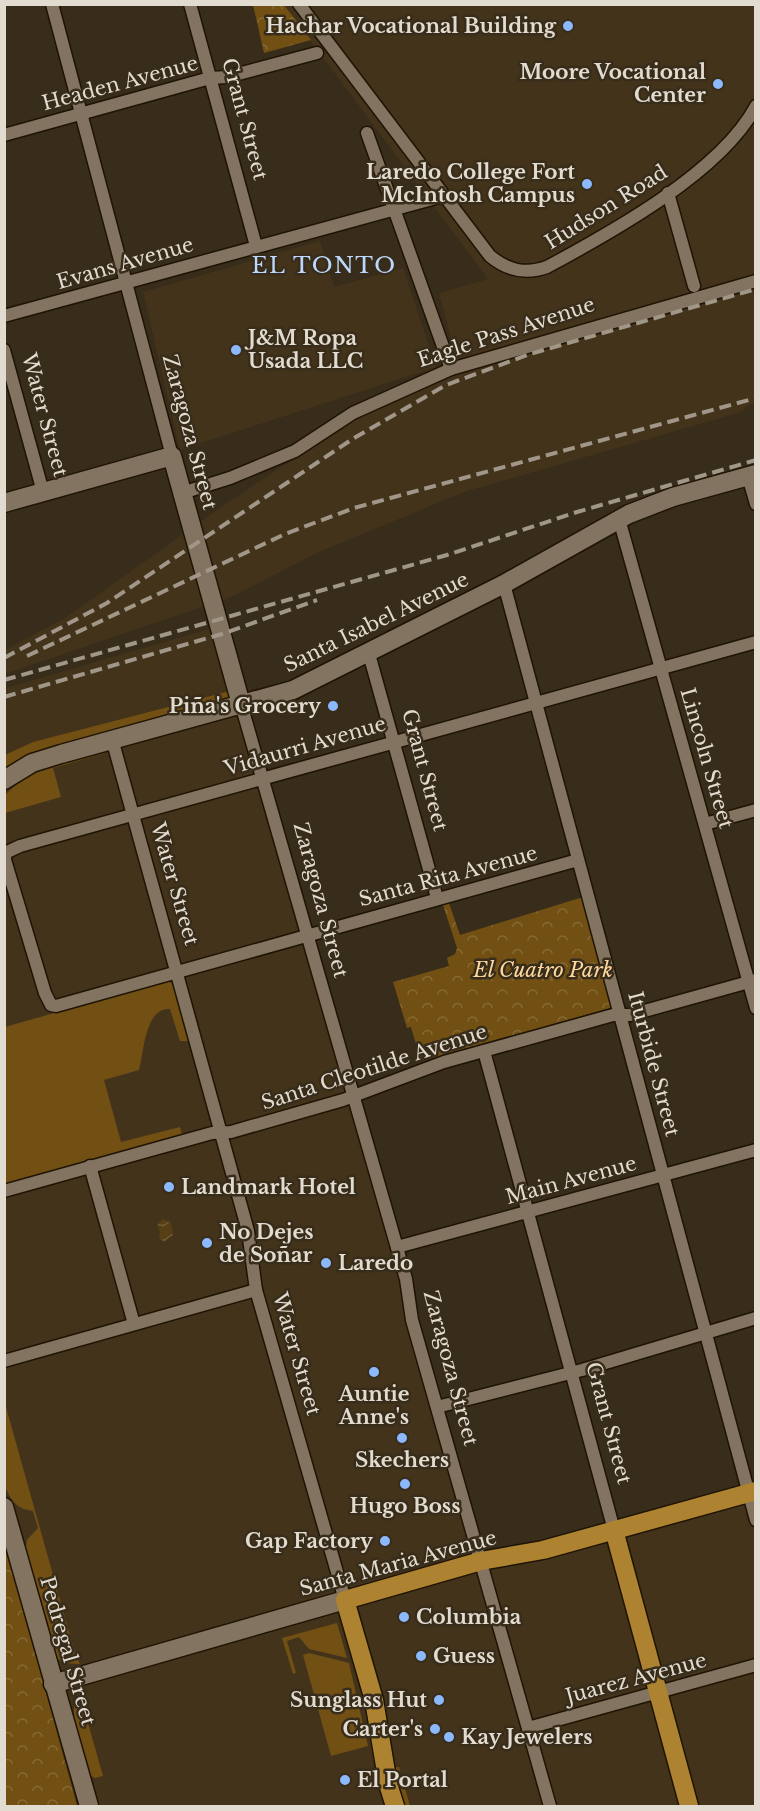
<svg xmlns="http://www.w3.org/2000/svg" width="760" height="1811" viewBox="0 0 760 1811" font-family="'Libre Baskerville',serif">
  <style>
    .built { fill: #43331b }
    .green { fill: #725013 }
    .park { fill: url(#park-crowns) }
    .water { fill: url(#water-waves) }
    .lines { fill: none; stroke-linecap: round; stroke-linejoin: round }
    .street-casing { stroke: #1f1404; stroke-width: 15 }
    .secondary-casing { stroke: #1f1404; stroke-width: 21 }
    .primary-casing { stroke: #1f1404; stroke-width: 21 }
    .street { stroke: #827460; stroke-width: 12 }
    .secondary { stroke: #827460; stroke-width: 18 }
    .primary { stroke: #ad8331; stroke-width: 18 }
    .rail { stroke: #a09789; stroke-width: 4; stroke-dasharray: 12 6; stroke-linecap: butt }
    .poi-dot { fill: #8bb9fc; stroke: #382c1a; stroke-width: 2 }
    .labels { text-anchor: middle; stroke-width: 5; stroke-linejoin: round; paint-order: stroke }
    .poi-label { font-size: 20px; font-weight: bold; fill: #e2dbcf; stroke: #382c1a; text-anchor: start }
    .street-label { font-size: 20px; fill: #e2dbcf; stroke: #382c1a }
    .park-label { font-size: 20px; font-style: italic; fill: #fdd79d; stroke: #382c1a }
    .quarter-label { font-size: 22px; letter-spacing: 1.5px; fill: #bdd7fd; stroke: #382c1a }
  </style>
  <defs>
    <pattern id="park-crowns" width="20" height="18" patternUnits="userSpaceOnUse" patternTransform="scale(1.5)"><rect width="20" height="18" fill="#725013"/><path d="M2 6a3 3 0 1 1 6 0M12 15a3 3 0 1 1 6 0" fill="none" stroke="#866934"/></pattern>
    <pattern id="water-waves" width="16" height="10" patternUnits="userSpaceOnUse" patternTransform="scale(1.5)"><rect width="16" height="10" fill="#573f15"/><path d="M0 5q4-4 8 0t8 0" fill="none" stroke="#6f5a36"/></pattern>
  </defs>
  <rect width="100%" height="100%" fill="#382c1a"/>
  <g class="built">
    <polygon points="284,5 755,5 755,277 457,360 439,293 488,279"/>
    <polygon points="320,241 334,287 403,268 436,367 180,450 143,292"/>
    <polygon points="755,288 755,403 748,405 742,412 467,491 319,552 231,597 5,674 5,650 65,618 224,505 355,418 427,382"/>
    <polygon points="220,626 481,1561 755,1491 755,1806 5,1806 5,688"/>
  </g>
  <g class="green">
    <polygon points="230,691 233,698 52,747 26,758 5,770 5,755 33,742"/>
    <path d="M105,750V753L53,768L61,797L5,813V795C31,768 69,760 105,750Z"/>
    <path d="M167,981L174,984L190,1041H180L170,1009C145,1007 144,1052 139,1070L104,1080L121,1142L180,1127L182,1135L5,1184V1027Z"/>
    <path d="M4,1400L76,1657L80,1664L64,1663L55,1657L25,1554L27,1540L38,1528L33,1511C15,1509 9,1498 4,1482Z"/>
    <polygon points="337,1623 347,1658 309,1649 299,1637 287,1641 296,1673 293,1674 282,1638"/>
    <polygon points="309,1653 349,1663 368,1746 331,1756 303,1655"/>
    <path d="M85,1690L82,1702L103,1776L95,1778L90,1775C85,1756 60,1699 85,1690Z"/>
    <polygon points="399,1767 410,1806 402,1806 392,1768"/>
  </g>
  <g class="park">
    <polygon points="253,5 284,5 311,40 264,53"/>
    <polygon points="583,897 612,1002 610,1008 421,1061 411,1027 407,1028 393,982 449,966 447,958 455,954 457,948 442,902 448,900 460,935"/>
    <polygon points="4,1538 77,1806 5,1806"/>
  </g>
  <polygon class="water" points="163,1219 171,1223 173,1235 164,1242 159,1238 160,1231 157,1225"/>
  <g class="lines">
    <g class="street-casing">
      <g id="street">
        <polyline points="52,4 172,456"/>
        <polyline points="190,4 256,246"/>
        <path d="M299,4L490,256C507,270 525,275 547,267C612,232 721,172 756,106"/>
        <polyline points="367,133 451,369"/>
        <polyline points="4,135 210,78 227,77 317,53"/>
        <polyline points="668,193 694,286"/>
        <polyline points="4,316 443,196"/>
        <polyline points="4,350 43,492"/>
        <polyline points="748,476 756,504"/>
        <polyline points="182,493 230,478 295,451 353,413 451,369 756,281"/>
        <polyline points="619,519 756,1008"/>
        <polyline points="504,584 756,1520"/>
        <polyline points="369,654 437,898"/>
        <polyline points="241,704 406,1279 412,1320 550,1806"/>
        <polyline points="112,739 248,1231 256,1290 345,1600"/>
        <polyline points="705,824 756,810"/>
        <polyline points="578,860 56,1006 51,1005 45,993 5,860 5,853 20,846 756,642"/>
        <polyline points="484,1051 614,1530"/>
        <polyline points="90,1166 134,1324"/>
        <polyline points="4,1191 212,1133 231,1132 343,1100 444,1062 613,1015 630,1015 756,980"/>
        <polyline points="397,1247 756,1150"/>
        <polyline points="4,1361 256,1290"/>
        <polyline points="437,1407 582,1370 756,1318"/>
        <polyline points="528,1728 756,1665"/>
      </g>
    </g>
    <g class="secondary-casing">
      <g id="secondary">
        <polyline points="4,503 172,456 241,704"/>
        <polyline points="4,780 32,763 61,754 293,690 504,584 629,514 673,497 756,474"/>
        <polyline points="4,1507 89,1806"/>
        <polyline points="53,1684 345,1600"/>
      </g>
    </g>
    <g class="primary-casing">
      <g id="primary">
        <polyline points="614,1530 689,1806"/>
        <polyline points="395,1806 388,1784 374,1700 345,1600 481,1561 543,1550 756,1491"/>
      </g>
    </g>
    <use href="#street" class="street"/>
    <use href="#secondary" class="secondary"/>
    <use href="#primary" class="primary"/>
    <g class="rail">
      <polyline points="27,656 285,534 354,508 756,398"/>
      <polyline points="4,658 107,603 354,438 446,385 530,354 756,289"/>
      <polyline points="4,680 447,555 577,512 756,460"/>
      <polyline points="4,697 222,634 317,600"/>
    </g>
  </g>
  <g class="poi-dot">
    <circle cx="568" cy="26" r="6"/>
    <circle cx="718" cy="84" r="6"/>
    <circle cx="587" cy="184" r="6"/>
    <circle cx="236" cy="350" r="6"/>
    <circle cx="333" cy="706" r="6"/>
    <circle cx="169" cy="1187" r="6"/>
    <circle cx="207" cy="1243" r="6"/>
    <circle cx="326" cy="1263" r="6"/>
    <circle cx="374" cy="1372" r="6"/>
    <circle cx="402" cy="1438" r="6"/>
    <circle cx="405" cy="1484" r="6"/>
    <circle cx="385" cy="1541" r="6"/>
    <circle cx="404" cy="1617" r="6"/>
    <circle cx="421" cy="1656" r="6"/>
    <circle cx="439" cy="1700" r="6"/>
    <circle cx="435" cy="1729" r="6"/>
    <circle cx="449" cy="1737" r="6"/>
    <circle cx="345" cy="1780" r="6"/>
  </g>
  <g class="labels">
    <g class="poi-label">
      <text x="556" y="33" text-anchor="end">Hachar Vocational Building</text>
      <text x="706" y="79" text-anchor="end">Moore Vocational<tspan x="706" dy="23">Center</tspan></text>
      <text x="575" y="179" text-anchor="end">Laredo College Fort<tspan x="575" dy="23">McIntosh Campus</tspan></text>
      <text x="248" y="345">J&amp;M Ropa<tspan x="248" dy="23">Usada LLC</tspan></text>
      <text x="321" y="713" text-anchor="end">Piña's Grocery</text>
      <text x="181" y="1194">Landmark Hotel</text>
      <text x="219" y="1239">No Dejes<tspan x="219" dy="23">de Soñar</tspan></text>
      <text x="338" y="1270">Laredo</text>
      <text x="374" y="1401" text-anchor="middle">Auntie<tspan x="374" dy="23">Anne's</tspan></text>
      <text x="402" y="1467" text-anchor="middle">Skechers</text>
      <text x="405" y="1513" text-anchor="middle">Hugo Boss</text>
      <text x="373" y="1548" text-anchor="end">Gap Factory</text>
      <text x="416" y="1624">Columbia</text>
      <text x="433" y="1663">Guess</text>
      <text x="427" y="1707" text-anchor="end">Sunglass Hut</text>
      <text x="423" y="1736" text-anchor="end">Carter's</text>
      <text x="461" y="1744">Kay Jewelers</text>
      <text x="357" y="1787">El Portal</text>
    </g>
    <g class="street-label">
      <text transform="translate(120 83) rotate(-15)" y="7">Headen Avenue</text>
      <text transform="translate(245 119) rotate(75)" y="7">Grant Street</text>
      <text transform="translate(606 207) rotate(-32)" y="7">Hudson Road</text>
      <text transform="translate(125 263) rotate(-16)" y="7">Evans Avenue</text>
      <text transform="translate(506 332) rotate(-18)" y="7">Eagle Pass Avenue</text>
      <text transform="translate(45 415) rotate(75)" y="7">Water Street</text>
      <text transform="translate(190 432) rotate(75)" y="7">Zaragoza Street</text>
      <text transform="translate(376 622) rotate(-26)" y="7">Santa Isabel Avenue</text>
      <text transform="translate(305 746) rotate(-16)" y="7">Vidaurri Avenue</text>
      <text transform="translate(707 758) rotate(74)" y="7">Lincoln Street</text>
      <text transform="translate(425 770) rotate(75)" y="7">Grant Street</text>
      <text transform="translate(448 876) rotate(-15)" y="7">Santa Rita Avenue</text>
      <text transform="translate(175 884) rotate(74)" y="7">Water Street</text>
      <text transform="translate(321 900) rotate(75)" y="7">Zaragoza Street</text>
      <text transform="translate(654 1064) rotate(75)" y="7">Iturbide Street</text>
      <text transform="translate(374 1067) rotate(-18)" y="7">Santa Cleotilde Avenue</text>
      <text transform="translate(571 1180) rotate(-15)" y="7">Main Avenue</text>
      <text transform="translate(297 1354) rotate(74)" y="7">Water Street</text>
      <text transform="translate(451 1368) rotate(75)" y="7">Zaragoza Street</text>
      <text transform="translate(609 1423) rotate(75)" y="7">Grant Street</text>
      <text transform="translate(398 1563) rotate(-15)" y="7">Santa Maria Avenue</text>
      <text transform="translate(68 1651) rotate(74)" y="7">Pedregal Street</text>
      <text transform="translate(636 1678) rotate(-15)" y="7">Juarez Avenue</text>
    </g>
    <g class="park-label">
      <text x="543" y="977">El Cuatro Park</text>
    </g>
    <g class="quarter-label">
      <text x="324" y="273">EL TONTO</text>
    </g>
  </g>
  <rect width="760" height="1811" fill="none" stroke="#e2dbcf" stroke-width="12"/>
</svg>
